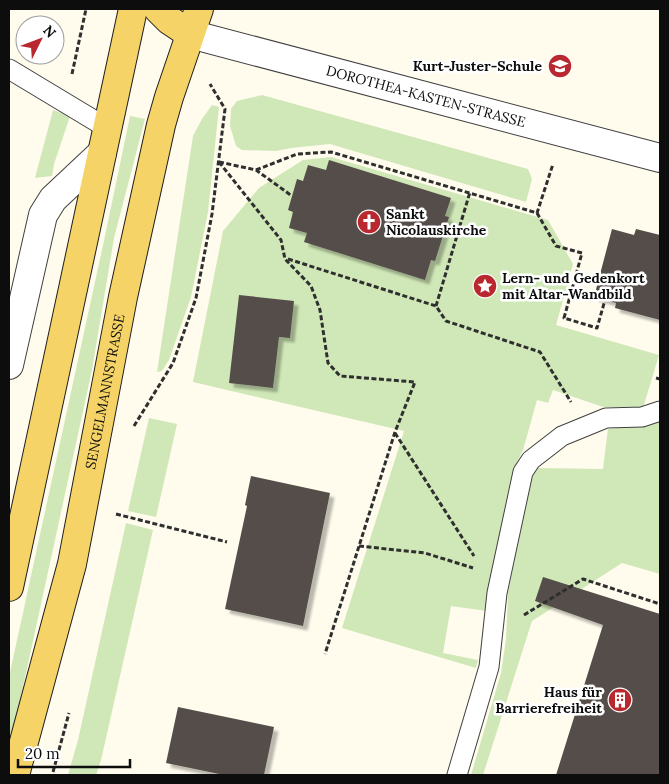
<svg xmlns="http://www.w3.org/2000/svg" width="669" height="784" viewBox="0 0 669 784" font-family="Lora,serif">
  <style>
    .green { fill: #d0e8b7 }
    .building { fill: #554e49; filter: url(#shadow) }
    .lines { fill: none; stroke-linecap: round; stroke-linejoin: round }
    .service-casing { stroke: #404040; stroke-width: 21 }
    .minor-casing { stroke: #404040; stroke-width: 30 }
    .primary-casing { stroke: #1e1e1e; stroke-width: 30 }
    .path { stroke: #2f2f2f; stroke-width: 3; stroke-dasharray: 5 2.5; stroke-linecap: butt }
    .service { stroke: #fff; stroke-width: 19 }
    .minor { stroke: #fff; stroke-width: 28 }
    .primary { stroke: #f5d366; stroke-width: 28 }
    .labels { text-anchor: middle; stroke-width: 5; stroke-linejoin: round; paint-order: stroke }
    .poi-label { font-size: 14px; font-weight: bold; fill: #0d0d0d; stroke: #fff; text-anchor: end }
    .street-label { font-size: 14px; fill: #0d0d0d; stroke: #fff }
  </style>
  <defs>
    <filter id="shadow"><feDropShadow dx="4.5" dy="4.5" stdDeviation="1" flood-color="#0004"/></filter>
  </defs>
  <rect width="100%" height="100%" fill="#fffbed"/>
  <g class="green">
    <polygon points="262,95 528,169 532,179 526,202 330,144 291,148 276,151 242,150 236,146 230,126 231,109 237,101"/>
    <polygon points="212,105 219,107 208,212 191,297 169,360 162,371 157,372 193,136 202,119"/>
    <polygon points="53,110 70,116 54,164 52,176 35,178"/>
    <polygon points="130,116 145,119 114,238 92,370 9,751 9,677 105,236"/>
    <polygon points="331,157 548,220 573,264 556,325 659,355 643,408 603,407 553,390 548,403 537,400 523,450 513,471 487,611 451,606 443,653 478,660 476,668 342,628 404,431 193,382 223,231 259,188 303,160"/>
    <polygon points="149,418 177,424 156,517 128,511"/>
    <polygon points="660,421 660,574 622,563 532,621 483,775 471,775 501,673 506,639 508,592 530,475 537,468 603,469 608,429 644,425"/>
    <polygon points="126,523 153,530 101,760 96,775 68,775 78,740"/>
  </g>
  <g class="building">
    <polygon points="329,160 451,198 445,216 449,217 435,261 431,260 425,280 304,242 307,233 289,228 293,212 288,210 297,179 303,181 308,165 326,170"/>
    <polygon points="612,229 634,235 636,229 660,235 660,320 615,308 616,303 594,297"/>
    <polygon points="239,295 294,301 290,338 279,337 273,388 229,383"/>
    <polygon points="251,476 330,493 303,626 225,609 247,506 245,505"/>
    <polygon points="543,577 660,614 660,775 556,775 603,625 535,601"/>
    <polygon points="178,707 274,727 264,775 224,775 166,763"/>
  </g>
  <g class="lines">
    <g class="service-casing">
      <g id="service">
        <polyline points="9,69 107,128"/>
        <polyline points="457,775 489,667 497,593 523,472 531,460 562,436 606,418 642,417 660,411"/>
      </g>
    </g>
    <g class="minor-casing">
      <g id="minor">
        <path id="s1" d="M190,34L660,158"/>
        <polyline points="9,365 43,215 53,199 102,153"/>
      </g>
    </g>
    <g class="primary-casing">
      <g id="primary">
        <polyline points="158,9 169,20 190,34"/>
        <polyline points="9,587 133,9"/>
        <path id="s2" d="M15,775L72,564L123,297L161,125L169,97L199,9"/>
      </g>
    </g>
    <g class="path">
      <polyline points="72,74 86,9"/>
      <polyline points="219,162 281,240 285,259 311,286 320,310 328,363 340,376 415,382 395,432 325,654"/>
      <polyline points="219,162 256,170 292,196"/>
      <polyline points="256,170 297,154 331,152 537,213 553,164"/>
      <polyline points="537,213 556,246 582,253 564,318 597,328 605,300"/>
      <polyline points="288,259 436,306 446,321 540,352 571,402"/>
      <polyline points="436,306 470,192"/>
      <polyline points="656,378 660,379"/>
      <polyline points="134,426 173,363 196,298 212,214 225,109 210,84"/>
      <polyline points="395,433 474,556"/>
      <polyline points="116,514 227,542"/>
      <polyline points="359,546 425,553 473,568"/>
      <polyline points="524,615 583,579 660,604"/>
      <polyline points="53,772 69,713"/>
    </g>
    <use href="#service" class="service"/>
    <use href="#minor" class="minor"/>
    <use href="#primary" class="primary"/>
  </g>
  <defs>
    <g id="school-disc" transform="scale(1.25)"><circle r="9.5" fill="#b9282f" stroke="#fff"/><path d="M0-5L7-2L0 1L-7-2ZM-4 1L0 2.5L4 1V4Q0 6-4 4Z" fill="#fff"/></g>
    <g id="church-disc" transform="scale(1.25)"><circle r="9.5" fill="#b9282f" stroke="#fff"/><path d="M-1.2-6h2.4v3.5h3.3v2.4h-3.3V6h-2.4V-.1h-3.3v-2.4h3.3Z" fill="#fff"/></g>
    <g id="sight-disc" transform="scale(1.25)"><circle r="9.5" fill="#b9282f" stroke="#fff"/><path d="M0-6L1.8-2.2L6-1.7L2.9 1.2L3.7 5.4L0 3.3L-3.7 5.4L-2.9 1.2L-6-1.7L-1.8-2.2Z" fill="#fff"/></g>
    <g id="building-disc" transform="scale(1.25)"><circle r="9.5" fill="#b9282f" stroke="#fff"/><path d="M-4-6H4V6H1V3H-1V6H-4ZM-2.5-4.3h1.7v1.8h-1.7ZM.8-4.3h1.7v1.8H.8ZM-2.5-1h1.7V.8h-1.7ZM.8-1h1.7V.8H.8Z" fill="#fff"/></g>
  </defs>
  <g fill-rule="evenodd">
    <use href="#school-disc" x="560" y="66"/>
    <use href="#church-disc" x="369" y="222"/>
    <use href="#sight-disc" x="485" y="286"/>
    <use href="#building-disc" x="620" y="700"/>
  </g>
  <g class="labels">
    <g class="poi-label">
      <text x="542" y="71">Kurt-Juster-Schule</text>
      <text x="386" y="219" text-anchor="start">Sankt<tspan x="386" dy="16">Nicolauskirche</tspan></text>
      <text x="502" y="283" text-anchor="start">Lern- und Gedenkort<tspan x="502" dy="16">mit Altar-Wandbild</tspan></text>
      <text x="602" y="697">Haus für<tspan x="602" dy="16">Barrierefreiheit</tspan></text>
    </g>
    <g class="street-label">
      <text dy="5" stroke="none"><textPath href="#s1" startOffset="244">DOROTHEA-KASTEN-STRASSE</textPath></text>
      <text dy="5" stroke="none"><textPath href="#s2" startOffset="394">SENGELMANNSTRASSE</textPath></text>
    </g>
  </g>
  <rect width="669" height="784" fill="none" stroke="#0d0d0d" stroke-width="20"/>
  <g transform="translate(40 40) rotate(48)"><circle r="24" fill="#ffffff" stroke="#9e9e9e"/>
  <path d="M0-4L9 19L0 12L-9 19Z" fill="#b9282f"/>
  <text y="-8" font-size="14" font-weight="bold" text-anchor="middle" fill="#0d0d0d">N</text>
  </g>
  <path d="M18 759v8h112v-8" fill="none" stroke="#0d0d0d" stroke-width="2.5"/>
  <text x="25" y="759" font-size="15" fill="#0d0d0d" stroke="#ffffff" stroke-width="4" paint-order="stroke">20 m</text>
</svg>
